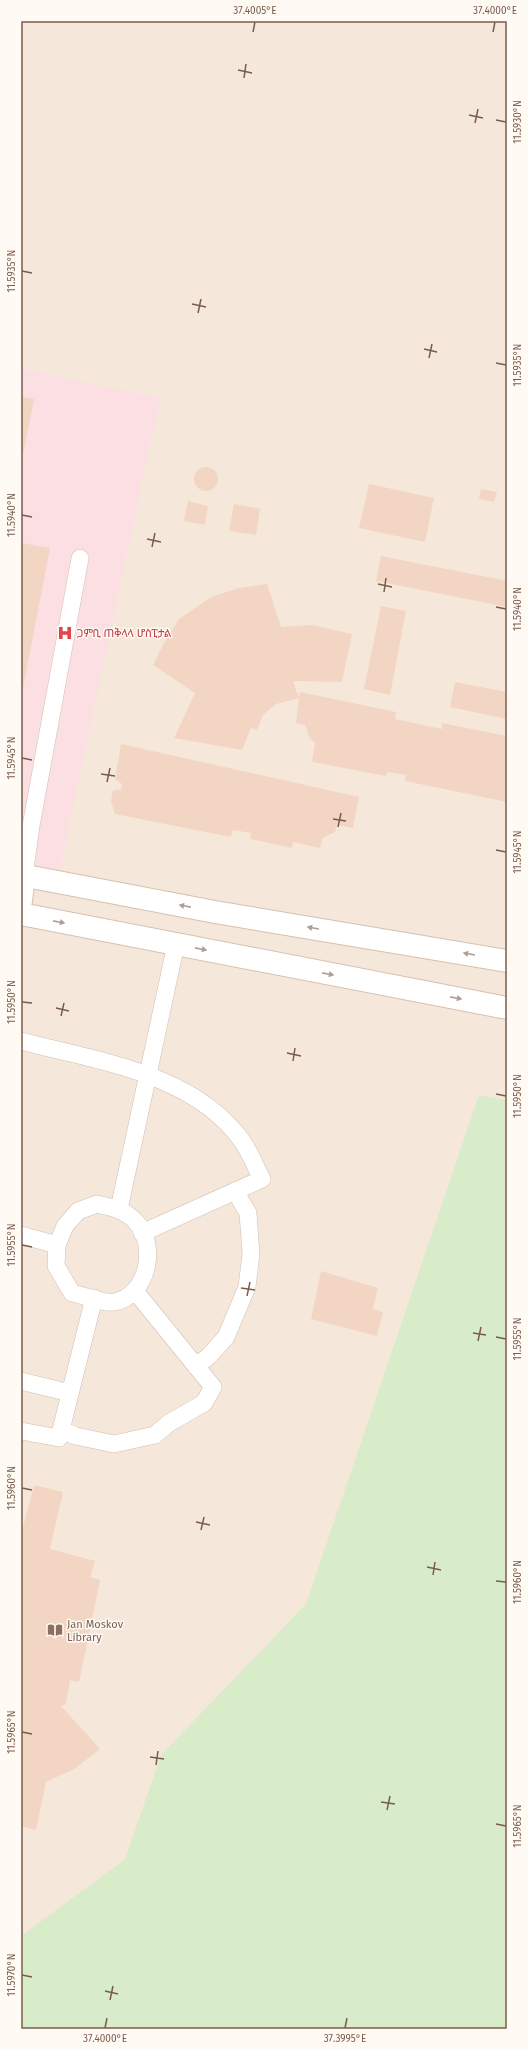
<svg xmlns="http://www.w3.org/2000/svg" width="528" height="2050" viewBox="0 0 528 2050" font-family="'Fira Sans','Noto Sans Ethiopic',sans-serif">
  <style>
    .residential { fill: #f5e8da }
    .medical { fill: #fbdfe3 }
    .green { fill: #d8ecc9 }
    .building { fill: #f3d5c3 }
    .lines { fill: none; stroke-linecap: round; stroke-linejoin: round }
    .lane-casing { stroke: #d1beb0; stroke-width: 18 }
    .secondary-casing { stroke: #d6c0b0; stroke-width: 24 }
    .lane { stroke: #fff; stroke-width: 17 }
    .secondary { stroke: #fff; stroke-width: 22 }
    .oneway { fill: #af9d94 }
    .ticks { fill: none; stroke: #7a5c4d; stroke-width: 1.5 }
    .labels { text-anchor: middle; stroke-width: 3; stroke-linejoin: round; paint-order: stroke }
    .health-label { font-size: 11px; fill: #be3a42; stroke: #fffaf3; text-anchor: start }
    .education-label { font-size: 11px; fill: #785e54; stroke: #fffaf3; text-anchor: start }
    .neatline { fill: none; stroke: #7a5c4d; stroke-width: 1.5 }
    .ticks-label { font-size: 10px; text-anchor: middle; fill: #7a5c4d }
  </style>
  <rect width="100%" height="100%" fill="#fdf6ec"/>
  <rect class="residential" x="21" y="21" width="486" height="2008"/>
  <polygon class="medical" points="21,369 160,398 60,868 38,874 21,870"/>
  <polygon class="green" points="479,1095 507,1100 507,2029 21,2029 21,1936 125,1859 161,1755 306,1604"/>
  <g class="building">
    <polygon points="21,397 34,399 22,460 21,460"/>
    <circle cx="206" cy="479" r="12"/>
    <polygon points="369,484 434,498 425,542 359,528"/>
    <polygon points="481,489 497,492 494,502 479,499"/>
    <polygon points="188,501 208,506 205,525 184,521"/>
    <polygon points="234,504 260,509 256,535 229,531"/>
    <polygon points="21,543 50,548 22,693 21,693"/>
    <polygon points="381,556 507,581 507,607 376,581"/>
    <polygon points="267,584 281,627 312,625 352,634 342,682 293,681 299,698 300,692 396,712 395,719 442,729 442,723 507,736 507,802 405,781 406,775 387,772 386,776 312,762 315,742 310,739 305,725 296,723 299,698 276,704 263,715 257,730 251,728 242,750 174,738 195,693 153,665 164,643 179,619 211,597 239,588"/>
    <polygon points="381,606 406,611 390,695 364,689"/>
    <polygon points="455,682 507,692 507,719 450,707"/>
    <polygon points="121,744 359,797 353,828 337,825 335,832 323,838 320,848 293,842 292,848 250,839 251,833 233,830 231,837 115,814 111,801 113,790 121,790 122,784 115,779"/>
    <polygon points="321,1271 378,1288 373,1309 383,1312 377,1336 311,1319"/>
    <polygon points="34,1485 63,1492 50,1549 95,1561 90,1577 100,1580 79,1682 70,1680 66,1704 61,1706 100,1749 74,1769 46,1782 36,1830 21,1826 21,1535"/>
  </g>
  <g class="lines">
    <g class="lane-casing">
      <g id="lane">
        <polyline points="24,876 31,826 80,558"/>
        <path d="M21,1041C96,1061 194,1073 242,1141C250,1152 255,1166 262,1179L142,1233"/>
        <path d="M97,1204C111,1207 126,1210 136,1222C158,1245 148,1296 114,1302C105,1304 82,1295 72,1293L56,1266L57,1245L65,1226L78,1211Z"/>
        <polyline points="119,1209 176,944"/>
        <polyline points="21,1235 57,1245"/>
        <polyline points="196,1366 209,1356 226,1337 247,1287 251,1254 248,1213 235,1191"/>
        <polyline points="21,1381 70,1393"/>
        <polyline points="61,1430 76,1436 114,1444 155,1435 169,1423 204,1403 213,1387 135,1291"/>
        <polyline points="21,1431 59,1438 94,1298"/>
      </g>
    </g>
    <g class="secondary-casing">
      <g id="secondary">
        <polyline points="21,875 215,912 507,961"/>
        <polyline points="21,901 24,876"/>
        <polyline points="21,914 507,1008"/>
      </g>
    </g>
    <use href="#lane" class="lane"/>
    <use href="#secondary" class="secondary"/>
  </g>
  <defs><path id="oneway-solid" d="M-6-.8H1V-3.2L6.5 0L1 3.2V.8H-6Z"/></defs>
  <g class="oneway">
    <use href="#oneway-solid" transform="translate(185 906) rotate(-169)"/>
    <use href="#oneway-solid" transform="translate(59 922) rotate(11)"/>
    <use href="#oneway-solid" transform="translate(313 928) rotate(-170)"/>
    <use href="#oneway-solid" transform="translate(201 949) rotate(11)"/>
    <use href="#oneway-solid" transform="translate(469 954) rotate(-170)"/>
    <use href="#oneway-solid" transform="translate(328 974) rotate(11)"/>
    <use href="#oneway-solid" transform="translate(456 998) rotate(11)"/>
  </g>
  <path class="ticks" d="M253,32L255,22M493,32L495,22M238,70L252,73M244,78L246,64M469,115L483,118M496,120L506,122M475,123L478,109M22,271L32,273M192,304L206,307M198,313L201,299M424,349L437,352M429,358L432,344M496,363L506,365M22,515L32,517M147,539L161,542M152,547L155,533M378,584L392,587M384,592L386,578M496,607L506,609M22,758L32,760M101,774L115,776M107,782L110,768M333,819L346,821M338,827L341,813M496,850L506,852M22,1002L32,1003M56,1008L69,1011M61,1016L64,1003M287,1053L301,1056M293,1061L295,1048M496,1094L506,1096M22,1245L32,1247M241,1288L255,1290M247,1296L250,1282M473,1333L486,1335M496,1337L506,1339M478,1341L481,1327M22,1488L32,1490M196,1522L210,1525M201,1530L204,1517M427,1567L441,1570M433,1575L435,1562M496,1581L506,1582M22,1732L32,1734M150,1757L164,1759M156,1765L158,1751M381,1802L395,1804M387,1810L390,1796M496,1824L506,1826M22,1975L32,1977M105,1991L118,1994M110,2000L113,1986M105,2028L107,2018M345,2028L347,2018"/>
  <defs>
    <g id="hospital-bare" transform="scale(1.2)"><path d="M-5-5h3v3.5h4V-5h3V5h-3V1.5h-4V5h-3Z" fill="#e0444e" stroke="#fffaf3" stroke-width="2.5" paint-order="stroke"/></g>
    <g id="library-bare" transform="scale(1.2)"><path d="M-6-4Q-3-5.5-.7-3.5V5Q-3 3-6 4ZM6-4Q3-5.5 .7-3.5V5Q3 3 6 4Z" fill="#8d6e63" stroke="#fffaf3" stroke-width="2.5" paint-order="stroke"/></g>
  </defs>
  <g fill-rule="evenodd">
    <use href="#hospital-bare" x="65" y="633"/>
    <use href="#library-bare" x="55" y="1630"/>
  </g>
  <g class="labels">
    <g class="health-label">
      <text x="77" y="637">ጋምቢ ጠቅላላ ሆስፒታል</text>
    </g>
    <g class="education-label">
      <text x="67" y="1628">Jan Moskov<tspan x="67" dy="13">Library</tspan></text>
    </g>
  </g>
  <rect width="528" height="2050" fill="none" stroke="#fffaf3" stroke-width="44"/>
  <rect x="22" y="22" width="484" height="2006" class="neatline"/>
  <g class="ticks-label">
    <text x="255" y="14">37.4005°E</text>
    <text x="495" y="14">37.4000°E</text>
    <text transform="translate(517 122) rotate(-90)" y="4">11.5930°N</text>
    <text transform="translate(11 271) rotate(-90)" y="4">11.5935°N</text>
    <text transform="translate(517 365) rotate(-90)" y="4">11.5935°N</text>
    <text transform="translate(11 515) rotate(-90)" y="4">11.5940°N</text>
    <text transform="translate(517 609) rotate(-90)" y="4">11.5940°N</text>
    <text transform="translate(11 758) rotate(-90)" y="4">11.5945°N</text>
    <text transform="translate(517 852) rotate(-90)" y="4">11.5945°N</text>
    <text transform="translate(11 1002) rotate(-90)" y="4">11.5950°N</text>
    <text transform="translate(517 1096) rotate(-90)" y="4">11.5950°N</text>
    <text transform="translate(11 1245) rotate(-90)" y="4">11.5955°N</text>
    <text transform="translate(517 1339) rotate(-90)" y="4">11.5955°N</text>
    <text transform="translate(11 1488) rotate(-90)" y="4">11.5960°N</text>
    <text transform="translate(517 1582) rotate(-90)" y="4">11.5960°N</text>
    <text transform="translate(11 1732) rotate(-90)" y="4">11.5965°N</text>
    <text transform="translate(517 1826) rotate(-90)" y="4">11.5965°N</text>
    <text transform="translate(11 1975) rotate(-90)" y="4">11.5970°N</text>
    <text x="105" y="2042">37.4000°E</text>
    <text x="345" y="2042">37.3995°E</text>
  </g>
</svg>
